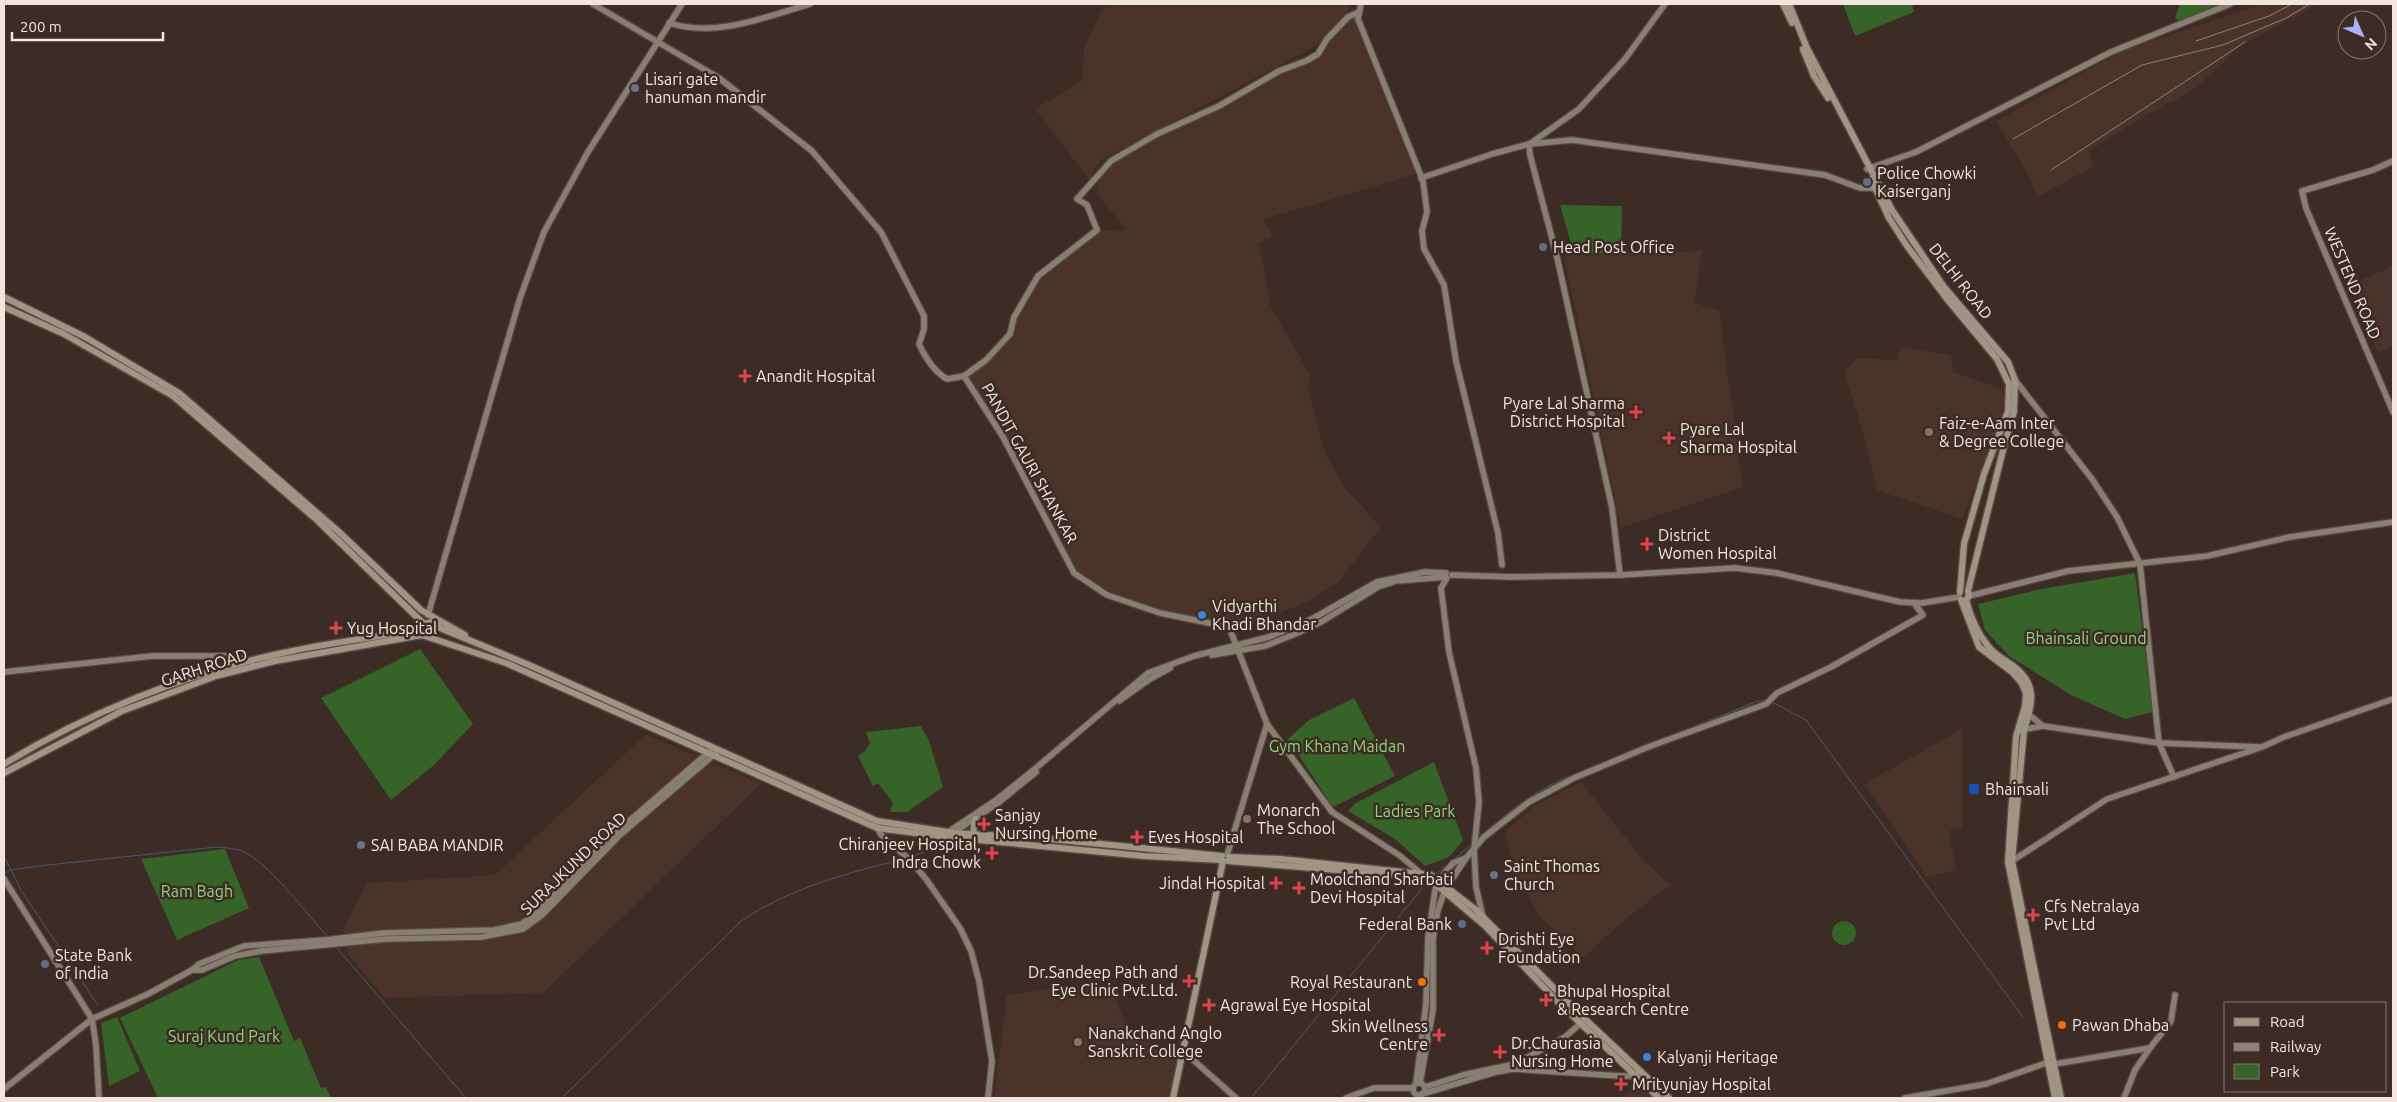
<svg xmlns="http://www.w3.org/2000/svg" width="2397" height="1102" viewBox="0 0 2397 1102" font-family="Ubuntu,sans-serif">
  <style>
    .built { fill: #4a332a }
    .green { fill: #356328 }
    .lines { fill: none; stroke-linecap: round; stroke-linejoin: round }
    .stream { stroke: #485976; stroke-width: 1 }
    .secondary-casing { stroke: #5a4943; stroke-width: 8 }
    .primary-casing { stroke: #5a4943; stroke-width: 9 }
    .secondary { stroke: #877f73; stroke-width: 5.5 }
    .primary { stroke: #9f9585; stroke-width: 6 }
    .rail { stroke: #90807b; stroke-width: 1 }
    .worship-dot { fill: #6b7280; stroke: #3d2b25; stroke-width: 2 }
    .service-dot { fill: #5c6f8a; stroke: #3d2b25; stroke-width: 2 }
    .health-dot { fill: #e0444e; stroke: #3d2b25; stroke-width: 2 }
    .education-dot { fill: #8d6e63; stroke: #3d2b25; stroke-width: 2 }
    .shop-dot { fill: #3f7fe0; stroke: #3d2b25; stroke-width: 2 }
    .transit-dot { fill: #1a4fb4; stroke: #3d2b25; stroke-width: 2 }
    .food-dot { fill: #e8710a; stroke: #3d2b25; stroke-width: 2 }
    .labels { text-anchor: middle; stroke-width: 5; stroke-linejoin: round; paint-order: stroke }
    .poi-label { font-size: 16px; fill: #f1e5e0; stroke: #3d2b25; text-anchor: start }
    .street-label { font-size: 16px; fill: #f1e5e0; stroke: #3d2b25 }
    .park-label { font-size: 16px; fill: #8ed57b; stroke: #3d2b25 }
  </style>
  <rect width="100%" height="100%" fill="#3d2b25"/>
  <g class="built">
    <polygon points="1117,4 1352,4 1336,28 1359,11 1358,19 1355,22 1417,174 1264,219 1272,237 1259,243 1271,307 1310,375 1308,387 1325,453 1344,487 1381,527 1338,582 1309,601 1246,627 1179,617 1132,603 1074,573 1036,498 964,376 1010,334 1014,317 1033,281 1097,230 1124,231 1126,229 1096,193 1099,173 1111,162 1238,91 1306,61 1331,35 1308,50 1103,159 1092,172 1090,181 1035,109 1083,80 1084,47 1102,9"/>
    <polygon points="2263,4 2318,4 2238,47 2221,66 2187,94 2139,119 2089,151 2093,167 2038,196 2031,185 2033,183 1996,121 2124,50"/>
    <polygon points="1702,251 1694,303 1719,310 1743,487 1621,528 1564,255"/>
    <polygon points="2393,266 2393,346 2378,353 2349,286"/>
    <polygon points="1900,346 1951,355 1954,372 2002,389 2005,399 1999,425 1962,519 1877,490 1865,439 1844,372 1857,358 1897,360"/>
    <polygon points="1962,729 1963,827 1949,831 1956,870 1927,877 1864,784"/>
    <polygon points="646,734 761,784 543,993 385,998 348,954 343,930 367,883 495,875"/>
    <polygon points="1581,782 1644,861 1670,885 1623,921 1584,958 1539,916 1517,875 1504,833 1534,806"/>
    <polygon points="1064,986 1111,986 1129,1034 1182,1051 1172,1098 994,1098 1007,995"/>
    <polygon points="1651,1088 1662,1098 1618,1098 1631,1091"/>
  </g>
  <g class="green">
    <polygon points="1843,4 1912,4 1914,12 1855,36"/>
    <polygon points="2180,4 2217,4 2218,6 2178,21 2175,18"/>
    <polygon points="1560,205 1622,206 1621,253 1574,254"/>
    <polygon points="2135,573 2153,712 2125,719 2071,695 2009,656 1985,630 1978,604 2041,589"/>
    <polygon points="420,649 473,724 433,766 391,800 321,698"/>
    <polygon points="1354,698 1395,776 1333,807 1288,739 1309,720"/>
    <polygon points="921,726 929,741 943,787 907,812 890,812 893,803 878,783 873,786 858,756 865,751 870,744 866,732"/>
    <polygon points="1434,762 1463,840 1449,857 1425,866 1395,839 1348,811 1356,803"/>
    <polygon points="225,849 249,908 177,940 141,859"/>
    <circle cx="1844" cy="933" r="12"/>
    <polygon points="259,957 294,1041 300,1038 321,1088 326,1087 331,1098 158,1098 120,1018 238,960"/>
    <polygon points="117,1017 140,1071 109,1086 101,1023"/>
  </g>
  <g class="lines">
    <g class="stream">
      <polyline points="1772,702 1806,720 2023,1017"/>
      <polyline points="1615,758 1758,701 1766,701"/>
      <path d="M1478,838C1508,812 1543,783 1582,772"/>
      <polyline points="4,856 21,890 97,1004"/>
      <polyline points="911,857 940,846"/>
      <polyline points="1452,861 1472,844"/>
      <path d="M4,874L10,870L48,865L216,847C225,848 237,848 246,853C274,869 305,912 327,936"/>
      <polyline points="1435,875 1449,863"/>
      <polyline points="336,947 466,1098"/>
      <path d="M562,1098L741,921C790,888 847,873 904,859"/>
      <polyline points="1251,1098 1428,881"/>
    </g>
    <g class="secondary-casing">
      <g id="secondary">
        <path d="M593,4L719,78L812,151L881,232L924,316V329L919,344C925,357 935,372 947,379L964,376L1003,437L1074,573L1107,595L1160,613L1229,627L1267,724L1332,812L1399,855L1423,875"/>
        <polyline points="1361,4 1358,19 1423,181 1427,212 1422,231 1424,249 1444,285 1456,361 1498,533 1502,565"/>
        <path d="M669,23C717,38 764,17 810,4"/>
        <polyline points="1531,143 1579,109 1625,59 1665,4"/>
        <polyline points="1529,144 1530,155 1557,257 1612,508 1620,575"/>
        <polyline points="2393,161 2373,170 2302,191 2306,208 2393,412"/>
        <polyline points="1867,169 1916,152 2111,52 2230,4"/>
        <polyline points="1421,178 1492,154 1529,144 1572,140 1825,175 1860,188 1878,188"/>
        <polyline points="964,376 986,360 1010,334 1014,317 1038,276 1097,230 1087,205 1077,199 1111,161 1157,134 1219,106 1279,71 1306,61 1318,54 1327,39 1348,17 1359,12"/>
        <polyline points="2009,384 2015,380 2092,479 2117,517 2140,564 2159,743 2174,777"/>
        <polyline points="1452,575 1511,577 1620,575 1735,568 1777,573 1900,602 1922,603 1959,597"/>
        <polyline points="1447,578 1441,588 1449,652 1476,768 1479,802 1474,850 1476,887 1483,917"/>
        <polyline points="1969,596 2068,571 2207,556 2290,537 2393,522"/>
        <polyline points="428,615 520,298 544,232 588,152 682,4"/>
        <polyline points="1212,655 1265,646 1295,634 1321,622 1378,587 1396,581 1446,577"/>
        <polyline points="4,672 152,656 233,656 252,662"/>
        <polyline points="1119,701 1150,679 1170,668"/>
        <polyline points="2026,712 2043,726"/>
        <polyline points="2021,730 2043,726 2159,743 2260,747"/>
        <polyline points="877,826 881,835 910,860 926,879 960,928 971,951 979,981 992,1061 988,1098"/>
        <polyline points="953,833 998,803 1036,772"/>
        <polyline points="945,834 996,800 1036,768 1148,673 1194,656 1269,637 1312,619 1377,582 1425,572 1446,573"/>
        <polyline points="1227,855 1267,724"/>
        <polyline points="2012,861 2107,799 2262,747 2284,737 2393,699"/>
        <polyline points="4,879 92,1019 96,1045 99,1098"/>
        <polyline points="192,970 202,970 235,956 261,951 386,939 482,937 523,929 542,915 619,836 716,753"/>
        <polyline points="1183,1051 1236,1098"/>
        <polyline points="2055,1064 2150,1048 2171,1021 2175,995"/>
        <circle cx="1419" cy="1089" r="6"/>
        <polyline points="1416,1083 1426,1004 1428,938 1436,884 1453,863 1466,858"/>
        <polyline points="1420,1083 1433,1010 1433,939 1438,910 1445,890 1466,858 1484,837 1529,802 1574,778 1648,747 1766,704 1777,693 1831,667 1923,615 1914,603"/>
        <polyline points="1425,1087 1463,1075 1515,1064 1565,1037 1581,1023"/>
        <polyline points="4,1089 92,1019 148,994 192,970 199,964 244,946 325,940 384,933 494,930 521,924 535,915 607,840 710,751"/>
        <polyline points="1422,1094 1496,1072 1513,1069 1621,1076 1634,1076 1637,1073"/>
        <polyline points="1346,1098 1374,1088 1413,1088"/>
        <polyline points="1905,1098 1986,1084 2049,1062"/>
        <polyline points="2124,1098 2135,1070 2150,1048"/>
      </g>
    </g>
    <g class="primary-casing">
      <g id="primary">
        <polyline points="1783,4 1792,23"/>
        <polyline points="1789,4 1807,48 1892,210 1944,287 2008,362 2015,380 2014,412 2005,442 1968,591 1969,596 1966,600"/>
        <polyline points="1803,49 1814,76 1828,98"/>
        <polyline points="1871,179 1889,218 1907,246 1947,299 1997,359 2009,384 2008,411 1984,474 1964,544 1960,592"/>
        <polyline points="4,297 85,337 179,393 338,531 421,610 465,635"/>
        <polyline points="4,307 64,334 173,396 317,520 424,624"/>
        <polyline points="1961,600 1979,647 2012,672 2021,682 2026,693 2025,706 2016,737 2008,862 2055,1098"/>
        <path d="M1966,600C1970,615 1978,634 1988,646C1994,654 2003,659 2012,665C2038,684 2033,703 2024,730L2012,861L2061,1098"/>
        <polyline points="422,635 421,629 424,624 434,621 440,628 529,665 877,821 954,833 1051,839 1222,856"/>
        <path d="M4,764C87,713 183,675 278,654C325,643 374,638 421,629"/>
        <polyline points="4,773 122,711 216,676 275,661 422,635 506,663 877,828 947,837 1144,856 1222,860"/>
        <polyline points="973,834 975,819"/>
        <polyline points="1229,857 1281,859 1431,875 1475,909 1587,1021 1669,1098"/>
        <polyline points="1228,861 1423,877 1432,881 1484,925 1555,999 1659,1098"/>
        <polyline points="1173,1098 1223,861"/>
      </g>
    </g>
    <use href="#secondary" class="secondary"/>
    <use href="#primary" class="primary"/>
    <g class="rail">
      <polyline points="2196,41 2269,16 2292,4"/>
      <polyline points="2013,139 2142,65 2223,45 2286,18 2310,4"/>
      <polyline points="2051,170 2245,42"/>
    </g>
  </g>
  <g class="worship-dot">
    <circle cx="635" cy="88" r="5"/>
    <circle cx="361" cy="845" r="5"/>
    <circle cx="1494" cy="875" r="5"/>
  </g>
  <g class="service-dot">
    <circle cx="1867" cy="182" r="5"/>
    <circle cx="1543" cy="247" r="5"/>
    <circle cx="1462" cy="924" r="5"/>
    <circle cx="45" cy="964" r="5"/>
  </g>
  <g class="health-dot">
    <path d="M742.5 368.5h5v5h5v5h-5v5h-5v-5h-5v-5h5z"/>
    <path d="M1633.5 404.5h5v5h5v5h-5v5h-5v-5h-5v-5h5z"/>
    <path d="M1666.5 430.5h5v5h5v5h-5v5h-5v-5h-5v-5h5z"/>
    <path d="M1644.5 536.5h5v5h5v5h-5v5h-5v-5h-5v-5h5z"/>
    <path d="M333.5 620.5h5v5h5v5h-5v5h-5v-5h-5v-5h5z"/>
    <path d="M981.5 816.5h5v5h5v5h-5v5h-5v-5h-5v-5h5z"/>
    <path d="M1134.5 829.5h5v5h5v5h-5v5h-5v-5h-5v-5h5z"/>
    <path d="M989.5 845.5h5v5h5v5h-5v5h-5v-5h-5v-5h5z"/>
    <path d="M1273.5 875.5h5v5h5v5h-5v5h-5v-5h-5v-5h5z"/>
    <path d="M1296.5 880.5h5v5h5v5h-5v5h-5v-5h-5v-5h5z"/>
    <path d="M2030.5 907.5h5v5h5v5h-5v5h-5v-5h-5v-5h5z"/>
    <path d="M1484.5 940.5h5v5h5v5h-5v5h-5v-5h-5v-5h5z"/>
    <path d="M1186.5 973.5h5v5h5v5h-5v5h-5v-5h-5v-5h5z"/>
    <path d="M1543.5 992.5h5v5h5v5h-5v5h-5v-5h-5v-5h5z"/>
    <path d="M1206.5 997.5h5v5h5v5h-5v5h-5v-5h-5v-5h5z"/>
    <path d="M1436.5 1027.5h5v5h5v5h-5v5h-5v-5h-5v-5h5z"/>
    <path d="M1497.5 1044.5h5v5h5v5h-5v5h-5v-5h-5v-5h5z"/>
    <path d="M1618.5 1076.5h5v5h5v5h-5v5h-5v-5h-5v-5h5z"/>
  </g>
  <g class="education-dot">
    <circle cx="1929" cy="432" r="5"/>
    <circle cx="1247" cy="819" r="5"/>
    <circle cx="1078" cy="1042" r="5"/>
  </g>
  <g class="shop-dot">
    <circle cx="1202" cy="615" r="5"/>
    <circle cx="1647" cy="1057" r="5"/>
  </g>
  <rect class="transit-dot" x="1968" y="783" width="12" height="12" rx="2.5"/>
  <g class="food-dot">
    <circle cx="1422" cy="982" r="5"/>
    <circle cx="2062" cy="1025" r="5"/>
  </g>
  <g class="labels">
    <g class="poi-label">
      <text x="645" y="85">Lisari gate<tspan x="645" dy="18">hanuman mandir</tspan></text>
      <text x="1877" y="179">Police Chowki<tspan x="1877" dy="18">Kaiserganj</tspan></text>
      <text x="1553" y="253">Head Post Office</text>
      <text x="756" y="382">Anandit Hospital</text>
      <text x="1625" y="409" text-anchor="end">Pyare Lal Sharma<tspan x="1625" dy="18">District Hospital</tspan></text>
      <text x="1939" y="429">Faiz-e-Aam Inter<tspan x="1939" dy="18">&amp; Degree College</tspan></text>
      <text x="1680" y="435">Pyare Lal<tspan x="1680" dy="18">Sharma Hospital</tspan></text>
      <text x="1658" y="541">District<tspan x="1658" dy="18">Women Hospital</tspan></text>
      <text x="1212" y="612">Vidyarthi<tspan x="1212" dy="18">Khadi Bhandar</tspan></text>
      <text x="347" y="634">Yug Hospital</text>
      <text x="1985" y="795">Bhainsali</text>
      <text x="1257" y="816">Monarch<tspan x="1257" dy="18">The School</tspan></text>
      <text x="995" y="821">Sanjay<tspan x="995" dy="18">Nursing Home</tspan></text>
      <text x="1148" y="843">Eves Hospital</text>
      <text x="981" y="850" text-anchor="end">Chiranjeev Hospital,<tspan x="981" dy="18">Indra Chowk</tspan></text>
      <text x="371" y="851">SAI BABA MANDIR</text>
      <text x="1504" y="872">Saint Thomas<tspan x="1504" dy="18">Church</tspan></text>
      <text x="1310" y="885">Moolchand Sharbati<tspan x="1310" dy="18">Devi Hospital</tspan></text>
      <text x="1265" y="889" text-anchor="end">Jindal Hospital</text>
      <text x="2044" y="912">Cfs Netralaya<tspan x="2044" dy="18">Pvt Ltd</tspan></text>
      <text x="1452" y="930" text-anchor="end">Federal Bank</text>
      <text x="1498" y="945">Drishti Eye<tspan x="1498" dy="18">Foundation</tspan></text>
      <text x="55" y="961">State Bank<tspan x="55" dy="18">of India</tspan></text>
      <text x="1178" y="978" text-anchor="end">Dr.Sandeep Path and<tspan x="1178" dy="18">Eye Clinic Pvt.Ltd.</tspan></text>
      <text x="1412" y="988" text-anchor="end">Royal Restaurant</text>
      <text x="1557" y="997">Bhupal Hospital<tspan x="1557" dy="18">&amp; Research Centre</tspan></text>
      <text x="1220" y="1011">Agrawal Eye Hospital</text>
      <text x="2072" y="1031">Pawan Dhaba</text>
      <text x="1428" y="1032" text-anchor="end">Skin Wellness<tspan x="1428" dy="18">Centre</tspan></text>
      <text x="1088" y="1039">Nanakchand Anglo<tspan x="1088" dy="18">Sanskrit College</tspan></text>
      <text x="1511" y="1049">Dr.Chaurasia<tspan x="1511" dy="18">Nursing Home</tspan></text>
      <text x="1657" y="1063">Kalyanji Heritage</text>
      <text x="1632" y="1090">Mrityunjay Hospital</text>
    </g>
    <g class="street-label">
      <text transform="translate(1961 281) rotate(52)" y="6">DELHI ROAD</text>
      <text transform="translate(2353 283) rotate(67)" y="6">WESTEND ROAD</text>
      <text transform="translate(1030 463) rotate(61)" y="6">PANDIT GAURI SHANKAR</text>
      <text transform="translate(204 667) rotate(-18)" y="6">GARH ROAD</text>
      <text transform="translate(573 863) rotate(-44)" y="6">SURAJKUND ROAD</text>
    </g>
    <g class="park-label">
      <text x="2086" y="644">Bhainsali Ground</text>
      <text x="1337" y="752">Gym Khana Maidan</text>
      <text x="1415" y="817">Ladies Park</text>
      <text x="197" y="897">Ram Bagh</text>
      <text x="224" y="1042">Suraj Kund Park</text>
    </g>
  </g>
  <rect width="2397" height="1102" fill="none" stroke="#f1e5e0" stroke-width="10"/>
  <rect x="2224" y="1002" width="162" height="90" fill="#3d2b25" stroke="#857570"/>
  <rect x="2234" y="1018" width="25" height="8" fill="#9f9585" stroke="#857570"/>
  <text x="2270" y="1027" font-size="15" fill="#f1e5e0">Road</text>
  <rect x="2234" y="1043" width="25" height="8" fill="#90807b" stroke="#857570"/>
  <text x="2270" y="1052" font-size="15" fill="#f1e5e0">Railway</text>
  <rect x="2234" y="1064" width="25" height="15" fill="#356328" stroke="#857570"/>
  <text x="2270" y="1077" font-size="15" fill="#f1e5e0">Park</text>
  <g transform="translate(2362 35) rotate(135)"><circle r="24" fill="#3d2b25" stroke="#857570"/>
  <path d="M0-4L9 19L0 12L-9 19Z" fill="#adaffb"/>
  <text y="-8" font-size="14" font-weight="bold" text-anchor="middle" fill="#f1e5e0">N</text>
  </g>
  <path d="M12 32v8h151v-8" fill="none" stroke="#f1e5e0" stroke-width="2.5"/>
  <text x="20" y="32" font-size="15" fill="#f1e5e0" stroke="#3d2b25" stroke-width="4" paint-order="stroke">200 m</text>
</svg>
